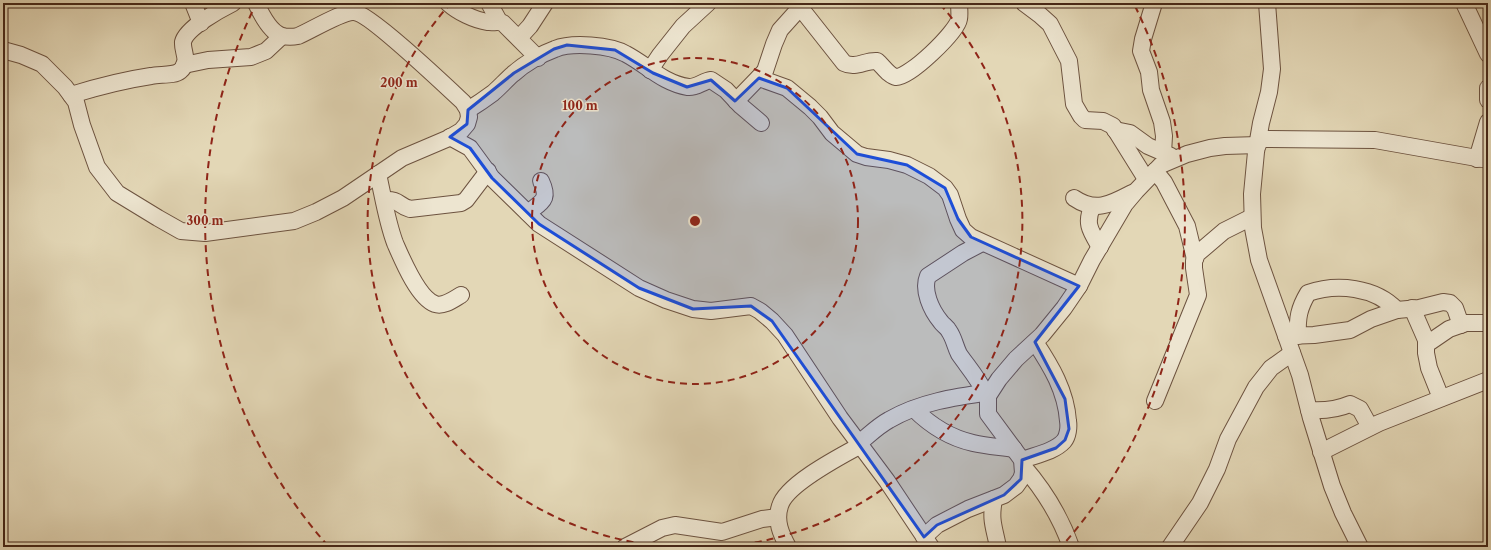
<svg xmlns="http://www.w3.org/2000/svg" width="1491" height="550" viewBox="0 0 1491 550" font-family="'Libre Caslon Text',serif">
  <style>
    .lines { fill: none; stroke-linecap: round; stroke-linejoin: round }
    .minor-casing { stroke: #6d5340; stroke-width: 18 }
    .minor { stroke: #ede5d0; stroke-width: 16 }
    .marked { fill: #1d4ed8; fill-opacity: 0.2; stroke: #1d4ed8; stroke-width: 3; stroke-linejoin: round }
    .ring { fill: none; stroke: #8f2418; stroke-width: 2; stroke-dasharray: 7 5 }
    .centre { fill: #8f2418; stroke: #ede5d0; stroke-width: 2 }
    .ring-label { font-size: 12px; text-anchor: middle; font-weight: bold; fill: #8f2418; stroke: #ede5d0; stroke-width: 3; stroke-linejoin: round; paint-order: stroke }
  </style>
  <rect width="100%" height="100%" fill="#e3d7b6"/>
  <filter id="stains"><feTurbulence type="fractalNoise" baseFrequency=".005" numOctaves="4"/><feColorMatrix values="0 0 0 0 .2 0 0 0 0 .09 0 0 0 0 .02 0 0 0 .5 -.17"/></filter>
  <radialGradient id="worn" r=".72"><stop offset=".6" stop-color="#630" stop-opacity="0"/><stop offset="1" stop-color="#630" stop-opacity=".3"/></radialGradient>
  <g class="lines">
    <g class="minor-casing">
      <g id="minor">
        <polyline points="193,3 201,23"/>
        <path d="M448,3C458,12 474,20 488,22C493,23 498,21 503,23L538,58"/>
        <polyline points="489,3 499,21"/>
        <polyline points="1024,3 1040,15 1050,24 1069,61 1074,104 1081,116 1085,120 1103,121 1113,126 1146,179"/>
        <polyline points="1154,3 1143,39 1141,51 1149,72 1151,90 1162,122 1164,136 1163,153"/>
        <polyline points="1267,3 1272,69 1269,92 1261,123 1256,152 1252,194 1253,228 1259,260 1300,375 1311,418 1332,486 1343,513 1360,547"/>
        <polyline points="1464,3 1488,54"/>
        <path d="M799,6L844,63C856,69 865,60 877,61C883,66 889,76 896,77C909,78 957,32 959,19C960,14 959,8 959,3"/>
        <polyline points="519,38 530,26 545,3"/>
        <path d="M3,50L21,55L42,64L65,87L76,102L82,125L97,167L117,193L158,218L181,231L205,233L294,221L316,212L343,198L402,158L449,138L461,131L467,124L469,117L468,110L463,102C448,88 369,13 354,12C343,11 310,31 298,36C293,37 287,37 282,36C270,32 261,14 256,3"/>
        <polyline points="184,65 208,60 251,57 266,51 282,36"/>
        <polyline points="650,70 660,55 683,26 708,3"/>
        <polyline points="759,78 787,88 810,107 820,117 832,133 857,154 866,157 889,160 907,165 929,176 945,188 950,195 958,219 963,230 971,237 1079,286"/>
        <polyline points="1488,88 1488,100"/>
        <path d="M71,95C97,87 124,80 151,76C159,74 174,76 180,71C191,62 182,52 183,42C186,28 221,9 233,3"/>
        <polyline points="736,101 765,71 774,44 780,30 798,10 799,3"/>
        <path d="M468,110C476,105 485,99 493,93C500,87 506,80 513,74C524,64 541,54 555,49C572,42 610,45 626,54C647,65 663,83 688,87C696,88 703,81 711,80L726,90L741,106L761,123"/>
        <polyline points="1115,130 1130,133 1148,146 1171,156"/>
        <polyline points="450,137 470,148 492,178 539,224 639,288 666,300 693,309 711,311 751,306 760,311 772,321 785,335 840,418 887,481 931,547"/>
        <polyline points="1259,139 1375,140 1488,160"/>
        <polyline points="1477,159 1488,122"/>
        <polyline points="1155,171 1164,182 1187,226 1195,259"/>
        <path d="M378,174C383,196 387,222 395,243C402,259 418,298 435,304C444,307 454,299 461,295"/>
        <path d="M1074,198C1096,213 1111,204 1132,193"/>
        <path d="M384,200C400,199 397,205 410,209L461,203L466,200L488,171"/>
        <path d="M1093,206C1084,223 1091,232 1100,247"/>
        <path d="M528,213C542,201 550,200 541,181"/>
        <path d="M982,243L963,253L928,276C922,290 931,310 941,322C943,325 947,327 949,331C954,338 955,346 959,354C968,367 978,378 985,393"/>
        <polyline points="1412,308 1426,340 1426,353 1429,368 1441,398"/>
        <polyline points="1286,336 1314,335 1350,330 1371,319 1397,310 1419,308 1443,302 1450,303 1455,308 1461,325"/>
        <path d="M1298,336C1297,318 1299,308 1308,293C1337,283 1375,287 1397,310"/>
        <polyline points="1427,344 1449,329 1466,323 1488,323"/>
        <polyline points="1155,401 1198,295 1194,268 1194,261 1197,254 1224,231 1252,217"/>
        <path d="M914,409C930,425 951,438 973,443C986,446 1001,447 1014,449"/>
        <path d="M1309,410C1324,411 1336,410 1350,404L1360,409L1370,427"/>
        <path d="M859,443C869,435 878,426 889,420C920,402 955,397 990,392"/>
        <polyline points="1321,452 1379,423 1488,380"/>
        <path d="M1022,460C1035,455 1054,452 1064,441C1068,436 1069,427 1068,421C1066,391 1051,366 1035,342"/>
        <path d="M1023,466C1043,489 1061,518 1071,547"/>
        <path d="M994,499C990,521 994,526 998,547"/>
        <polyline points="924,537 937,525 968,509 1004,495 1016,486 1021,479 1023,473 1022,460 988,414 988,396 999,379 1016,359 1042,335 1064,308 1079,286 1092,260 1125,204 1136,191 1161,165 1187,154 1210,148 1225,146 1258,145"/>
        <polyline points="625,547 662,528 675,525 722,532 762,519 778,517"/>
        <path d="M788,547C781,534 775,521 780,506C786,484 841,456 861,445"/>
        <polyline points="1170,547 1200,503 1217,469 1228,439 1256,387 1271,368 1292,353"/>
      </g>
    </g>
    <use href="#minor" class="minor"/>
  </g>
  <path class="marked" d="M567,45L615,50L653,73L687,87L711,80L735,101L759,78L787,88L857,154L907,165L945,188L958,219L971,237L1079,286L1035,342L1065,399L1069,429L1065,440L1056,448L1022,460L1021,479L1004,495L937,525L924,537L772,321L751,306L693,309L639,288L539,224L492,178L470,148L450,137L467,124L468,110L514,73L554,49Z"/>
  <g class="ring">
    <circle cx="695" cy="221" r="163"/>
    <path d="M669 547A327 327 0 0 1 450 4M940 4A327 327 0 0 1 721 547"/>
    <path d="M328 546A490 490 0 0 1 255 6M1135 6A490 490 0 0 1 1062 546"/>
  </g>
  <circle cx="695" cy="221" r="6" class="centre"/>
  <g class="ring-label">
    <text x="399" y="87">200 m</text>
    <text x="580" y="110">100 m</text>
    <text x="205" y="225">300 m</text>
  </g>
  <rect width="1491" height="550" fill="none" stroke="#e3d7b6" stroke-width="16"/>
  <rect x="4" y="4" width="1483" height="542" fill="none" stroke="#462718" stroke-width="2"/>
  <rect x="8" y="8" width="1475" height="534" fill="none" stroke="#462718"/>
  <rect width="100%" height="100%" filter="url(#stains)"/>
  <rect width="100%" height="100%" fill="url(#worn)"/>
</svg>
